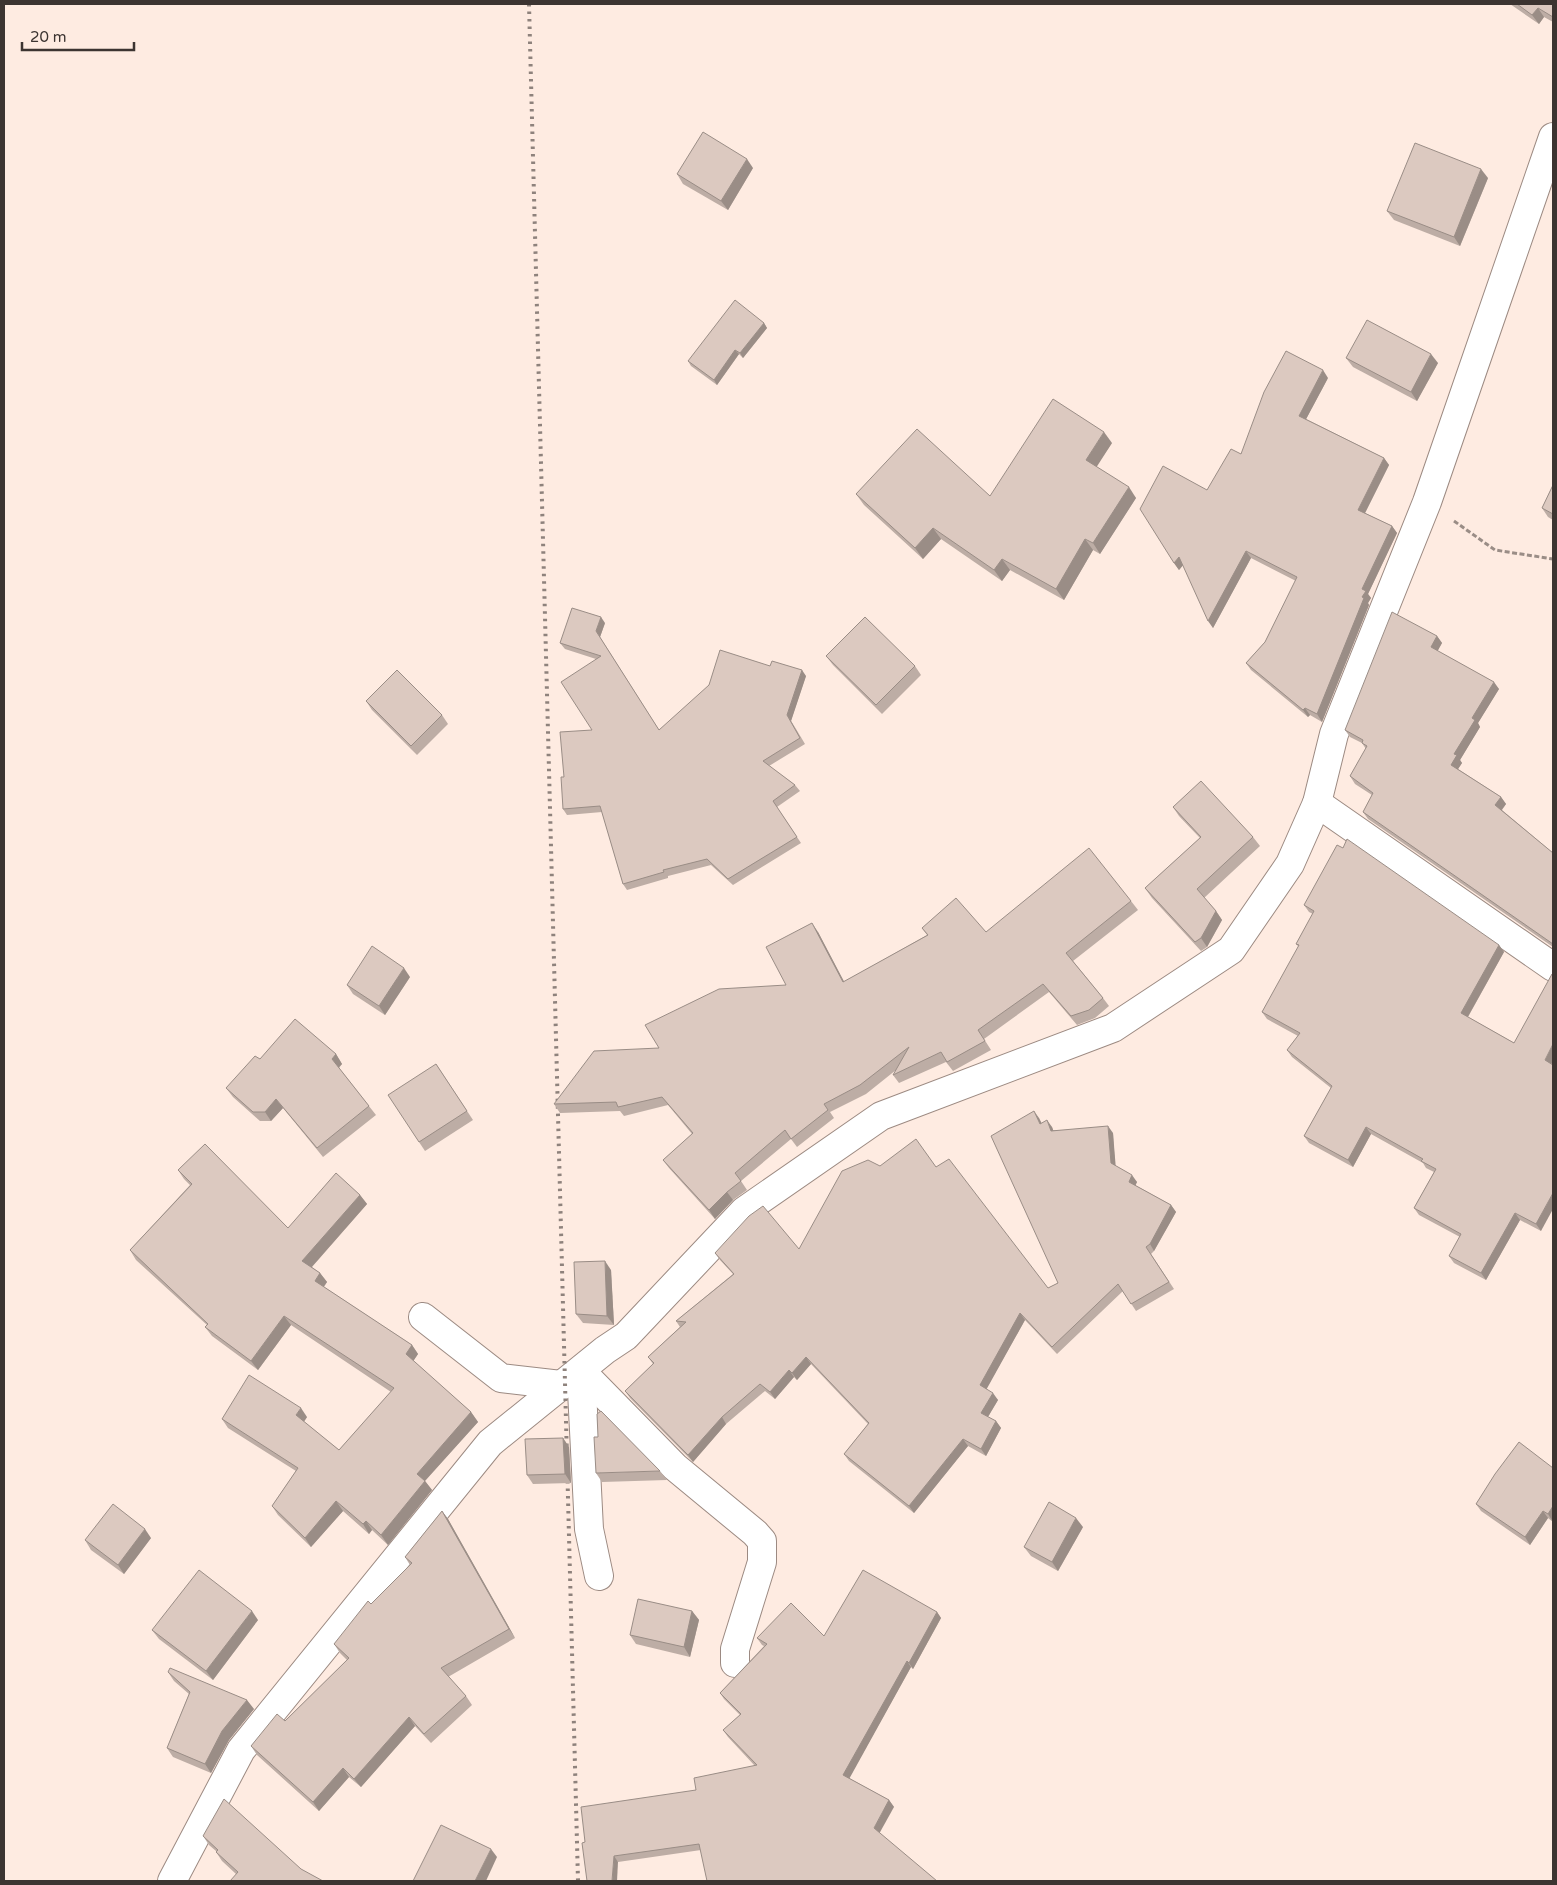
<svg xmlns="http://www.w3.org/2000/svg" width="1557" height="1885" viewBox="0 0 1557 1885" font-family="'Varela Round',sans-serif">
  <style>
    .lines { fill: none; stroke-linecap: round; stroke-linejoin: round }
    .street-casing { stroke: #9c8a82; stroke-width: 30 }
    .path { stroke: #9a8d86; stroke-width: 3; stroke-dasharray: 5 2.5; stroke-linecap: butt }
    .street { stroke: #fff; stroke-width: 28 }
    .rail { stroke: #8e827c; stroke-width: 4; stroke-dasharray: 2.5 5; stroke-linecap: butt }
    .wall { fill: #bdada5 }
    .shaded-wall { fill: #9a8d86 }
    .building { fill: #dcc9c0; stroke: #9a8d86 }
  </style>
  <rect width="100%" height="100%" fill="#feebe1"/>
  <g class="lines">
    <g class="street-casing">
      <g id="street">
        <polyline points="1317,803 1334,734 1427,502 1553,137"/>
        <polyline points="423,1317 501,1378 561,1385"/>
        <polyline points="581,1371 675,1467 755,1533 762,1541 762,1562 735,1649 735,1663"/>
        <polyline points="581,1371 589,1529 599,1576"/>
        <polyline points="172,1881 241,1750 490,1443 605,1350 626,1336 744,1211 881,1116 1113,1028 1231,950 1290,864 1317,803 1553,967"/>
      </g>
    </g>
    <polyline class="path" points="1454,521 1495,550 1553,559"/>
    <use href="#street" class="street"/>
    <polyline class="rail" points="529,4 578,1881"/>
  </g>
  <g class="wall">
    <polygon points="1510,4 1553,4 1553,22 1544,17 1539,24"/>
    <polygon points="753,168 728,210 683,184 677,174"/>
    <polygon points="1488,178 1460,246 1394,220 1387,211"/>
    <polygon points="764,323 767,328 743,358 739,354 717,385 691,366 688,361"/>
    <polygon points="1346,358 1438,363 1417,401 1353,367"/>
    <polygon points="1328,378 1306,419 1384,458 1389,465 1365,513 1392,526 1397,533 1368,594 1371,598 1368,603 1369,605 1322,722 1310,715 1308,717 1251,670 1246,663 1265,642 1296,581 1251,558 1213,628 1183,565 1179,570 1174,563 1207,490 1241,454"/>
    <polygon points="1112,443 1096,466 1136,498 1100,554 1093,550 1064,600 1010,570 1002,581 941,539 923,559 864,505 856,494 990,496"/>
    <polygon points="1553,485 1553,520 1548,517 1542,508"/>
    <polygon points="605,623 600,637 659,730 770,666 806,676 791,721 805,744 769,766 795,785 800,791 777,807 801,843 733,885 711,865 668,876 668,878 627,890 623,884 602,812 567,815 563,809 564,777 592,730 596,659 565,649 560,643"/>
    <polygon points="1437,636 1442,643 1437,651 1499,689 1478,723 1480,727 1460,760 1462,763 1458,769 1501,797 1506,804 1502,810 1553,853 1553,947 1368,819 1363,812 1372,795 1355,784 1350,776 1366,749 1362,743 1350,737 1345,730"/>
    <polygon points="826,656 915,666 921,675 882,714 833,665"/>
    <polygon points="366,701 442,715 448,724 417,755 372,710"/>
    <polygon points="1173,807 1253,837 1260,846 1204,898 1216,911 1222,920 1207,947 1201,951 1152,898 1145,888 1200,838 1179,816"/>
    <polygon points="1131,901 1138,910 1073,961 1103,998 1109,1006 1095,1018 1077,1025 1049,992 984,1039 991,1050 953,1071 946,1062 899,1083 893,1075 896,1070 866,1094 830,1112 834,1118 797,1147 791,1139 741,1181 747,1190 733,1200 715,1219 669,1168 663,1160 692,1134 668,1105 624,1116 620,1111 560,1113 554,1104 659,1048 786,985 818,932 844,982 927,935 922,928 986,932"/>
    <polygon points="1304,905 1499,945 1504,952 1468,1017 1552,1064 1541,1231 1520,1220 1486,1280 1454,1263 1449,1256 1460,1237 1419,1215 1414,1208 1434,1172 1426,1168 1423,1163 1371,1134 1353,1167 1309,1143 1304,1136 1331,1088 1292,1057 1287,1050 1298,1036 1267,1019 1262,1012 1299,947 1296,944 1313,914 1309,912"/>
    <polygon points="410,977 385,1015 353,994 347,985"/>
    <polygon points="336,1054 342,1064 339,1068 376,1115 323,1157 283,1108 271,1121 260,1121 233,1097 226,1088 260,1059"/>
    <polygon points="436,1064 473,1120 425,1151 419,1142"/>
    <polygon points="1039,1118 1042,1124 1052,1127 1053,1130 1113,1133 1115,1166 1137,1182 1135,1185 1171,1205 1176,1212 1154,1251 1151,1254 1174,1289 1136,1311 1123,1291 1057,1354 1025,1320 986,1389 998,1400 988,1417 996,1421 1001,1428 986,1456 968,1446 914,1513 849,1461 844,1454 868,1424 811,1364 797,1380 794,1377 775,1399 765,1391 726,1424 693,1462 630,1398 625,1391 653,1364 648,1357 680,1327 676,1321 733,1274 720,1260 715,1253 799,1249 880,1166 936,1167 1048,1288 1058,1283"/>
    <polygon points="178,1170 288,1228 360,1195 367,1204 312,1267 320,1273 327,1282 324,1287 412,1345 418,1354 413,1361 471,1412 478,1422 425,1481 432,1490 388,1545 372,1530 369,1534 343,1511 311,1547 278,1515 272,1506 296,1471 228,1428 222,1419 307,1417 304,1422 339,1450 391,1392 291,1325 258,1370 212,1336 205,1327 207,1325 136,1260 130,1250 190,1185 184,1179"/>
    <polygon points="611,1270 614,1325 583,1323 576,1314"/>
    <polygon points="563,1438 569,1447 571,1483 533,1484 527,1475"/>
    <polygon points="1519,1442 1553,1522 1548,1518 1530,1545 1481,1511 1476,1504"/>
    <polygon points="660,1471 667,1480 602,1482 596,1473"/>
    <polygon points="442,1511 448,1519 515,1638 448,1677 466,1696 472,1705 431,1743 415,1726 361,1787 349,1777 319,1811 257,1755 251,1746 285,1721 347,1660 340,1653 334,1644 371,1604 410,1565 405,1557"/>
    <polygon points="1083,1527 1058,1571 1031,1556 1024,1547"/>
    <polygon points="151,1538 124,1574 91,1550 85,1540"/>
    <polygon points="692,1611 699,1620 690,1657 636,1644 630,1635"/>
    <polygon points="937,1612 941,1618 913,1669 911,1667 849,1778 889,1800 894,1807 701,1850 618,1862 585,1842 696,1790 755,1766 728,1737 723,1730 740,1715 724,1699 720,1693 764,1646 762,1645 757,1638 824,1636"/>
    <polygon points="258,1620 213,1680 159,1639 152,1630"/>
    <polygon points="168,1672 254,1709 229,1740 211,1773 173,1757 167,1748 189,1694 174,1681"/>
    <polygon points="203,1836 301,1869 236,1874 222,1861 216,1852 216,1851 209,1845"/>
  </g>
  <g class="shaded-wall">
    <polygon points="1538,8 1544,17 1539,24 1532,15"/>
    <polygon points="747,159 753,168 728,210 721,201"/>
    <polygon points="1481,169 1488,178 1460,246 1454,237"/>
    <polygon points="764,323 767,328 743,358 740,353"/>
    <polygon points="735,350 739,354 717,385 714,380"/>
    <polygon points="1431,354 1438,363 1417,401 1411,392"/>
    <polygon points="1323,370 1328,378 1304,423 1299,416"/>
    <polygon points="1104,432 1112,443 1094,471 1086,460"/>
    <polygon points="1384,458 1389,465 1363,517 1358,510"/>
    <polygon points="1129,487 1136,498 1100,554 1093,543"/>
    <polygon points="1392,526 1397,533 1368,594 1371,598 1368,603 1369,605 1322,722 1317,714 1362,589"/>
    <polygon points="933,528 941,539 923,559 915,548"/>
    <polygon points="1085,539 1093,550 1064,600 1056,589"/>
    <polygon points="1246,551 1251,558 1213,628 1208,621"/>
    <polygon points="1179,557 1184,564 1179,570 1174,563"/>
    <polygon points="1002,559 1010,570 1002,581 994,570"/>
    <polygon points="601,617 605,623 600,637 596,631"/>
    <polygon points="1437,636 1442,643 1436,654 1431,647"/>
    <polygon points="802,670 806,676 791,721 805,744 787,715"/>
    <polygon points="1494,682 1499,689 1478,723 1480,727 1460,760 1462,763 1456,772 1451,765 1454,754 1472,718"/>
    <polygon points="1305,708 1310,715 1308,717 1303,710"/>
    <polygon points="1501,797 1506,804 1500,812 1495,805"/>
    <polygon points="1216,911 1222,920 1207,947 1201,938"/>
    <polygon points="812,923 818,932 849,991 843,982"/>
    <polygon points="1499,945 1504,952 1466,1020 1461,1013"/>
    <polygon points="404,968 410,977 385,1015 379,1006"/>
    <polygon points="1553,1044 1553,1061 1550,1067 1545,1060"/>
    <polygon points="336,1054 342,1064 338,1068 332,1059"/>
    <polygon points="276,1099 283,1108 271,1121 265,1112"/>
    <polygon points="1034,1111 1039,1118 1045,1131 1040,1124"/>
    <polygon points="1047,1120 1052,1127 1056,1138 1051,1131"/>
    <polygon points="1108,1126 1113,1133 1116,1170 1111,1163"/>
    <polygon points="1366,1127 1371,1134 1353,1167 1348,1160"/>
    <polygon points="1132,1175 1137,1182 1134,1189 1129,1182"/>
    <polygon points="727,1192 733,1200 715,1219 709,1210"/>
    <polygon points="1553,1193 1553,1209 1541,1231 1536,1224"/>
    <polygon points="360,1195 367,1204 309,1270 302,1261"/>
    <polygon points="1171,1205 1176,1212 1154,1251 1150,1244"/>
    <polygon points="1515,1213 1520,1220 1486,1280 1481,1273"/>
    <polygon points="605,1261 611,1270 614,1325 607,1316"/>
    <polygon points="320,1273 327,1282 321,1290 315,1281"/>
    <polygon points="1020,1313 1025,1320 985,1392 980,1385"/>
    <polygon points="284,1316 291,1325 258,1370 251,1361"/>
    <polygon points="412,1345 418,1354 412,1363 406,1354"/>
    <polygon points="806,1357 811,1364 797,1380 792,1373"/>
    <polygon points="789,1370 794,1377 775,1399 770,1392"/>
    <polygon points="993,1393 998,1400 986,1420 981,1413"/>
    <polygon points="301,1408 307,1417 302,1424 296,1415"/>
    <polygon points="471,1412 478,1422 423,1483 417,1474"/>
    <polygon points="722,1417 726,1424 693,1462 688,1455"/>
    <polygon points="996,1421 1001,1428 986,1456 981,1449"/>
    <polygon points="563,1438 569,1447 571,1483 565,1474"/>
    <polygon points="963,1439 968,1446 914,1513 909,1506"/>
    <polygon points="425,1481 432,1490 388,1545 381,1535"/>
    <polygon points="336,1501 343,1511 311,1547 305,1538"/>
    <polygon points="1553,1506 1553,1522 1548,1514"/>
    <polygon points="442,1511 448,1519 515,1638 509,1629"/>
    <polygon points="1543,1511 1548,1518 1530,1545 1525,1537"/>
    <polygon points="1076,1518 1083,1527 1058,1571 1052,1562"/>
    <polygon points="366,1521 372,1530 369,1534 363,1524"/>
    <polygon points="145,1529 151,1538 124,1574 118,1565"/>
    <polygon points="252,1611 258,1620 213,1680 206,1671"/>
    <polygon points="692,1611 699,1620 690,1657 684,1647"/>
    <polygon points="937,1612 941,1618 913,1669 909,1663"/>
    <polygon points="907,1661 911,1667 848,1781 843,1775"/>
    <polygon points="247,1700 254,1709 229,1740 211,1773 205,1764 222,1731"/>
    <polygon points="409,1717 415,1726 361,1787 354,1779"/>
    <polygon points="343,1768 349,1777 319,1811 313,1802"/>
    <polygon points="889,1800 894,1807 879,1834 874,1828"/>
    <polygon points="491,1849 497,1857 486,1881 475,1881"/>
    <polygon points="614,1856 618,1862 617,1881 612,1881"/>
  </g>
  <g class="building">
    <polygon points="1517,4 1553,4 1553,17 1538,8 1532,15"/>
    <polygon points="703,132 747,159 721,201 677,174"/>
    <polygon points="1415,143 1481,169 1454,237 1387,211"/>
    <polygon points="735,300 764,323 740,353 735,350 714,380 688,361"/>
    <polygon points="1367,320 1431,354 1411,392 1346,358"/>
    <polygon points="1286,351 1323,370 1299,416 1384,458 1358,510 1392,526 1362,589 1366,591 1362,597 1364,598 1317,714 1305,708 1303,710 1246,663 1265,642 1297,577 1246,551 1208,621 1179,557 1174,563 1140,509 1163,466 1207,490 1231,449 1241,454 1264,392"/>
    <polygon points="1053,399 1104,432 1086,460 1129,487 1093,543 1085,539 1056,589 1002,559 994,570 933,528 915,548 856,494 917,429 990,496"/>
    <polygon points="1553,485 1553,514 1542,508"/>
    <polygon points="572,608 601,617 596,631 659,730 709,685 720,650 770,666 772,661 802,670 787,715 800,738 763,761 795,785 773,801 797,837 728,879 707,859 663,870 664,872 623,884 600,806 563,809 561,777 564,777 560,732 592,730 561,682 601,656 560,643"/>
    <polygon points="1392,612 1437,636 1431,647 1494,682 1472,718 1475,720 1454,754 1457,755 1451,765 1501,797 1495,805 1553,853 1553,944 1363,812 1373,793 1350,776 1367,746 1362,743 1363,740 1345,730"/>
    <polygon points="865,617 915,666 876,705 826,656"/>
    <polygon points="397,670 442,715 411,746 366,701"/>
    <polygon points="1201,781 1253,837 1197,889 1216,911 1201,938 1195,942 1145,888 1201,837 1173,807"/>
    <polygon points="1347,839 1499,945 1461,1013 1514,1043 1552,974 1553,974 1553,1044 1545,1060 1553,1065 1553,1193 1536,1224 1515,1213 1481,1273 1449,1256 1461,1234 1414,1208 1436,1169 1421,1161 1423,1159 1366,1127 1348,1160 1304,1136 1332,1086 1287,1050 1300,1033 1262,1012 1299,945 1296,944 1314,911 1304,905 1337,845 1343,848"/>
    <polygon points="1089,848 1131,901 1066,953 1103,998 1089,1010 1071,1016 1043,984 978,1030 985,1041 947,1062 941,1052 893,1075 909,1047 860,1085 824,1104 828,1110 791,1139 785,1130 735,1173 741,1181 727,1192 709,1210 663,1160 693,1133 662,1097 618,1107 616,1102 554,1104 594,1051 659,1048 645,1025 719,989 786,985 766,947 812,923 843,982 928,935 922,928 956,898 986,932"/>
    <polygon points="372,946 404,968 379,1006 347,985"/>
    <polygon points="295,1019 336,1054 332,1059 369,1106 317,1148 276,1099 265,1112 253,1112 226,1088 255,1056 260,1059"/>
    <polygon points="436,1064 467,1111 419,1142 388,1095"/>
    <polygon points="1034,1111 1040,1124 1047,1120 1051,1131 1108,1126 1111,1163 1132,1175 1129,1182 1171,1205 1150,1244 1146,1247 1169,1282 1131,1304 1118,1284 1052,1347 1020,1313 980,1385 993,1393 981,1413 996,1421 981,1449 963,1439 909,1506 844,1454 869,1423 806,1357 792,1373 789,1370 770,1392 760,1384 722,1417 688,1455 625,1391 654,1363 648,1357 686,1322 676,1321 734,1274 715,1253 749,1216 763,1206 799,1249 842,1171 868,1160 880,1166 916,1139 936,1167 949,1159 1048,1288 1058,1283 991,1136"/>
    <polygon points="205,1144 288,1228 336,1173 360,1195 302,1261 320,1273 315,1281 412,1345 406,1354 471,1412 417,1474 425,1481 381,1535 366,1521 363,1524 336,1501 305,1538 272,1506 298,1468 222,1419 249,1375 301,1408 296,1415 339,1450 394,1388 284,1316 251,1361 205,1327 208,1324 130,1250 192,1184 178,1170"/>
    <polygon points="605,1261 607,1316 576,1314 574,1262"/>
    <polygon points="601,1411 660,1471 596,1473 594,1437 598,1437 597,1414"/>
    <polygon points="563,1438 565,1474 527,1475 525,1439"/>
    <polygon points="1519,1442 1553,1468 1553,1506 1548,1514 1543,1511 1525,1537 1476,1504 1495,1474"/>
    <polygon points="1049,1502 1076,1518 1052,1562 1024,1547"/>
    <polygon points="113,1504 145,1529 118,1565 85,1540"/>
    <polygon points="442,1511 509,1629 441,1668 466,1696 424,1734 409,1717 354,1779 343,1768 313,1802 251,1746 277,1714 285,1721 349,1658 334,1644 368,1601 371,1604 412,1563 405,1557"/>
    <polygon points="199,1570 252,1611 206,1671 152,1630"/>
    <polygon points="863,1570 937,1612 909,1663 907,1661 843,1775 889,1800 874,1828 937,1881 707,1881 699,1844 614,1856 612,1881 587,1881 582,1843 585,1842 581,1807 696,1790 694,1778 757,1765 723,1730 741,1714 720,1693 767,1644 757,1638 791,1603 824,1636"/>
    <polygon points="638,1599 692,1611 684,1647 630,1635"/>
    <polygon points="170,1668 247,1700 222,1731 205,1764 167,1748 190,1692 168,1672"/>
    <polygon points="224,1799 301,1869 323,1881 230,1881 238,1872 216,1852 218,1850 203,1836"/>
    <polygon points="441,1825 491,1849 475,1881 413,1881"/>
  </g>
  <rect width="1557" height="1885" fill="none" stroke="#3c3431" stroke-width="10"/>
  <path d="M22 42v8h112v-8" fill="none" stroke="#3c3431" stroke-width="2.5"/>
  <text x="30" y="42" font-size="15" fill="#3c3431" stroke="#feebe1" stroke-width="4" paint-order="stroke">20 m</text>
</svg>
